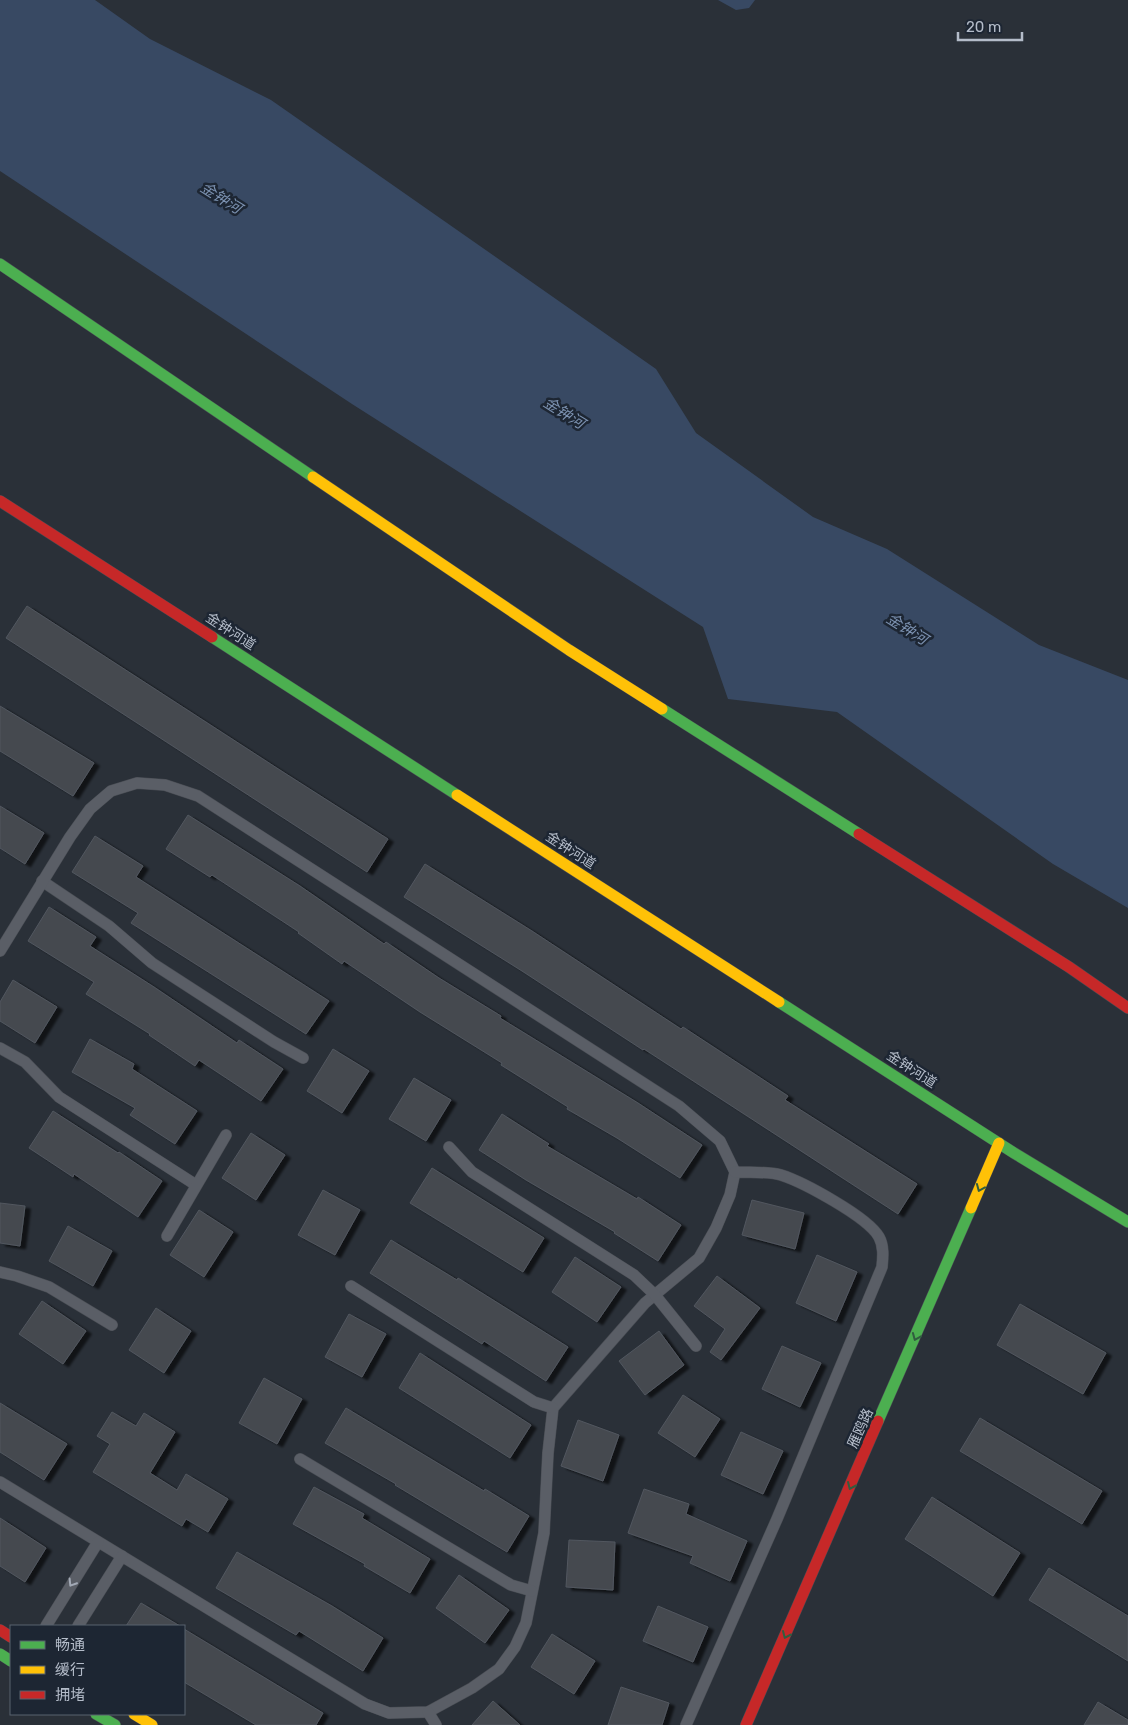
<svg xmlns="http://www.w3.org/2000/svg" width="1128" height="1725" viewBox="0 0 1128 1725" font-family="Rubik,'Noto Sans SC',sans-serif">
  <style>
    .water { fill: #384963 }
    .building { fill: #444950; stroke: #52575f; filter: url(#shadow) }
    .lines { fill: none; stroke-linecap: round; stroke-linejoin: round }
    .lane-casing { stroke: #484c53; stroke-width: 12 }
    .fast-casing { stroke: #484c53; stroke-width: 12 }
    .slow-casing { stroke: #484c53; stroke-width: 12 }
    .jam-casing { stroke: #484c53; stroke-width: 12 }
    .lane { stroke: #5a5e66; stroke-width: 11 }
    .fast { stroke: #4caf50; stroke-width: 11 }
    .slow { stroke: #ffc107; stroke-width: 11 }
    .jam { stroke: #c62828; stroke-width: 11 }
    .oneway { stroke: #305d3f }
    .oneway2 { stroke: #a2a9b5 }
    .labels { text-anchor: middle; stroke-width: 5; stroke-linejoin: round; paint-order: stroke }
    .street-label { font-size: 14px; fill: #b4bcc9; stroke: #1d2633 }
    .water-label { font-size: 15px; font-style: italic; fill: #7c92b1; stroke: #1d2633 }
  </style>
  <defs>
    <filter id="shadow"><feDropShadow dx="5.5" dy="3" stdDeviation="1" flood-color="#0009"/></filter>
  </defs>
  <rect width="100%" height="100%" fill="#2a3038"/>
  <g class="water">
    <polygon points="0,0 95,0 150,39 271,100 656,369 696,433 813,517 887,549 1039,645 1128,680 1128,908 1053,864 837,712 728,699 703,627 352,404 0,171"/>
    <polygon points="718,0 755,0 749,8 736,10"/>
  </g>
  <g class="building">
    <polygon points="27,606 283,772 388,839 367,872 6,638"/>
    <polygon points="0,706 94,763 73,796 0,751"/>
    <polygon points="0,806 44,833 25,864 0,848"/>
    <polygon points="188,815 300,886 384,944 386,942 439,978 501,1016 500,1018 638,1103 702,1145 680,1178 617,1138 567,1109 568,1107 501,1065 502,1063 420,1012 344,961 342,964 298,933 299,932 212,875 210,877 166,849"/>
    <polygon points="95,836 143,866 136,877 329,1001 306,1034 131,923 138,913 72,872"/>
    <polygon points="425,864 532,931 681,1029 683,1027 788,1096 785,1100 917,1184 898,1214 644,1049 643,1050 522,971 404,897"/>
    <polygon points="49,907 96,937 90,946 154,987 237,1043 239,1040 283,1069 261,1101 199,1060 195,1066 149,1035 150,1034 86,994 94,982 28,941"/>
    <polygon points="13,980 57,1007 35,1043 0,1021 0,1002"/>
    <polygon points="90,1039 134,1064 132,1069 197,1111 175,1144 130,1115 135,1108 72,1072"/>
    <polygon points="333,1049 369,1071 342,1113 307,1091"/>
    <polygon points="414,1078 451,1100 426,1141 389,1119"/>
    <polygon points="53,1111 118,1153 119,1152 162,1181 138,1217 74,1174 73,1177 29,1148"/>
    <polygon points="502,1114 549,1144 547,1146 637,1199 638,1197 681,1225 658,1261 614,1233 615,1232 526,1180 479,1150"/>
    <polygon points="251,1133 285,1155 256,1200 222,1178"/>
    <polygon points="432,1168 544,1238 523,1272 410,1203"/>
    <polygon points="323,1190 360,1210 335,1255 298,1235"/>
    <polygon points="752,1200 804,1213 795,1249 742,1235"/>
    <polygon points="0,1203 25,1206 20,1246 0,1243"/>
    <polygon points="199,1210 233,1232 204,1277 170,1255"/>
    <polygon points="68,1226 112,1251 93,1286 49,1261"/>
    <polygon points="391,1240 457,1280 458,1278 568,1347 546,1381 484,1341 482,1344 370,1273"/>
    <polygon points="817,1255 857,1272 836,1321 796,1303"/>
    <polygon points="575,1257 621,1287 597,1322 552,1292"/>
    <polygon points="717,1276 760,1308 721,1360 710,1352 725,1329 694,1306"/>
    <polygon points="42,1301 86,1331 63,1364 19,1334"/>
    <polygon points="1020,1304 1106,1353 1083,1394 997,1345"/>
    <polygon points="156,1308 191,1331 164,1373 129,1350"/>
    <polygon points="349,1314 386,1334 362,1377 325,1357"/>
    <polygon points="659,1331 684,1365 645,1395 619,1361"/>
    <polygon points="782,1346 821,1363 800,1407 762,1389"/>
    <polygon points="420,1353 531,1425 510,1458 399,1388"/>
    <polygon points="264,1378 302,1399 277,1444 239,1423"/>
    <polygon points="683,1395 720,1419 695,1457 658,1433"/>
    <polygon points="0,1403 67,1444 44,1480 0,1452"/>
    <polygon points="346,1408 484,1491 485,1489 529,1516 507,1552 395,1485 396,1484 325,1443"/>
    <polygon points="112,1412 136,1426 144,1413 175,1432 150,1473 177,1490 186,1474 228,1499 208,1532 186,1519 182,1526 93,1472 110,1444 97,1436"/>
    <polygon points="980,1418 1102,1491 1082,1524 960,1451"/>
    <polygon points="578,1420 619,1435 603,1481 561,1466"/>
    <polygon points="741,1432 783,1451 763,1494 721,1475"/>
    <polygon points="314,1487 364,1514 362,1518 430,1559 410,1593 364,1566 365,1564 293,1524"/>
    <polygon points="644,1489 689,1504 686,1514 747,1541 730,1581 690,1563 693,1556 628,1533"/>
    <polygon points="932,1497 1020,1553 993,1596 905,1539"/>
    <polygon points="0,1518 46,1548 25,1582 0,1566"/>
    <polygon points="569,1540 615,1542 613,1590 566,1587"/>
    <polygon points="237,1552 332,1606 383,1638 363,1671 299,1631 296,1635 216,1588"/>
    <polygon points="1049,1568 1128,1616 1128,1661 1029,1600"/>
    <polygon points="459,1575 509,1610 485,1643 436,1608"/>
    <polygon points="141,1603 180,1626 126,1626"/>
    <polygon points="658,1606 708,1627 693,1662 643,1641"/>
    <polygon points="184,1629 323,1713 316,1725 256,1725 184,1682"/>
    <polygon points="552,1634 595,1661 574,1694 531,1667"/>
    <polygon points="621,1687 669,1703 662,1725 608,1725"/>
    <polygon points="493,1701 520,1725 472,1725"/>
    <polygon points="1098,1702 1128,1720 1128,1725 1084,1725"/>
  </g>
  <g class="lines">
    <g class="lane-casing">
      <g id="lane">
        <polyline points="42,881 109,926 152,963 274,1042 303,1058"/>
        <polyline points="0,951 70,837 90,809 111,791 137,783 165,785 198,796 679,1106 720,1141 735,1172 730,1195 716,1228 699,1258 645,1303 553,1408 548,1453 544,1533 526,1623 515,1647 499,1669 472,1688 428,1712 389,1713 365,1704 0,1482"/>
        <polyline points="0,1048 25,1062 59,1097 196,1185"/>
        <polyline points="449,1147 472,1172 634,1275 655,1295 696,1346"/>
        <polyline points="167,1236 226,1135"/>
        <polyline points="0,1272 17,1276 49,1287 112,1325"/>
        <polyline points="351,1286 534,1402 553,1408"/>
        <polyline points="300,1459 511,1585 532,1591"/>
        <polyline points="46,1626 98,1542"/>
        <polyline points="78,1626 122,1556"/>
        <polyline points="428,1712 436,1725"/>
        <path d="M686,1725L777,1519L882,1267C883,1257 884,1246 879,1237C868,1217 803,1182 781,1175C768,1171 749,1173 735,1172"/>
      </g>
    </g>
    <g class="fast-casing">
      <g id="fast">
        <polyline points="0,264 313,477"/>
        <polyline points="212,637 457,795"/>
        <polyline points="662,709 859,834"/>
        <polyline points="779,1002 1014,1153 1128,1222"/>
        <polyline points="878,1421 971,1208"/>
        <polyline points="0,1654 11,1661"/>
        <polyline points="96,1714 115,1725"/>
      </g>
    </g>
    <g class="slow-casing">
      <g id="slow">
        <polyline points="313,477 569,650 662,709"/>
        <polyline points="457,795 779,1002"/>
        <polyline points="971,1208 999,1143"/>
        <polyline points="134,1714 152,1725"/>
      </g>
    </g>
    <g class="jam-casing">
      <g id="jam">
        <polyline points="0,501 212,637"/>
        <polyline points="859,834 1069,967 1128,1008"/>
        <polyline points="0,1630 11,1637"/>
        <polyline points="746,1725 878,1421"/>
      </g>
    </g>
    <use href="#lane" class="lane"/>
    <use href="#fast" class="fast"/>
    <use href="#slow" class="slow"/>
    <use href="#jam" class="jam"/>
  </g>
  <defs><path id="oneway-chevron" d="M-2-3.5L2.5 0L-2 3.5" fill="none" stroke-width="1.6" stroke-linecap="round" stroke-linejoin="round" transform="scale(1.25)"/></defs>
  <g class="oneway">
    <use href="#oneway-chevron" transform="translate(980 1188) rotate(113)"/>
    <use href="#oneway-chevron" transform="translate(916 1337) rotate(113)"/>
    <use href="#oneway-chevron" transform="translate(851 1486) rotate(114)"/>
    <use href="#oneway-chevron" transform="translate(786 1635) rotate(114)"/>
  </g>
  <use class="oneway2" href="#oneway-chevron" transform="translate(72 1583) rotate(122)"/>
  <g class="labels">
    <g class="street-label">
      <text transform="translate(231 631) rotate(33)" y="5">金钟河道</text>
      <text transform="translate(571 850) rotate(33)" y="5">金钟河道</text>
      <text transform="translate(912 1069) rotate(33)" y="5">金钟河道</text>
      <text transform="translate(860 1428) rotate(-66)" y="5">雁鸥路</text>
    </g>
    <g class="water-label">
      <text transform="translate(221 198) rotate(32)" y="5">金钟河</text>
      <text transform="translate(564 413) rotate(32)" y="5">金钟河</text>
      <text transform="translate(907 629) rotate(32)" y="5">金钟河</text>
    </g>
  </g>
  <rect x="10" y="1625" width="175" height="90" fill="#1d2633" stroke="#59626f"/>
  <rect x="20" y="1641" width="25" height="8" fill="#4caf50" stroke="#59626f"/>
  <text x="55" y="1650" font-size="15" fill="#b4bcc9">畅通</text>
  <rect x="20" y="1666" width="25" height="8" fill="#ffc107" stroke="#59626f"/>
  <text x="55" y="1675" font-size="15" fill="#b4bcc9">缓行</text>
  <rect x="20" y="1691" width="25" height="8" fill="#c62828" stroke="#59626f"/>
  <text x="55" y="1700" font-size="15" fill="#b4bcc9">拥堵</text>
  <path d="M958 32v8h64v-8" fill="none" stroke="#b4bcc9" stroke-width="2.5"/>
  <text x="966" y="32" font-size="15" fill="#b4bcc9" stroke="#1d2633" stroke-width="4" paint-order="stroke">20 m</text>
</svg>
